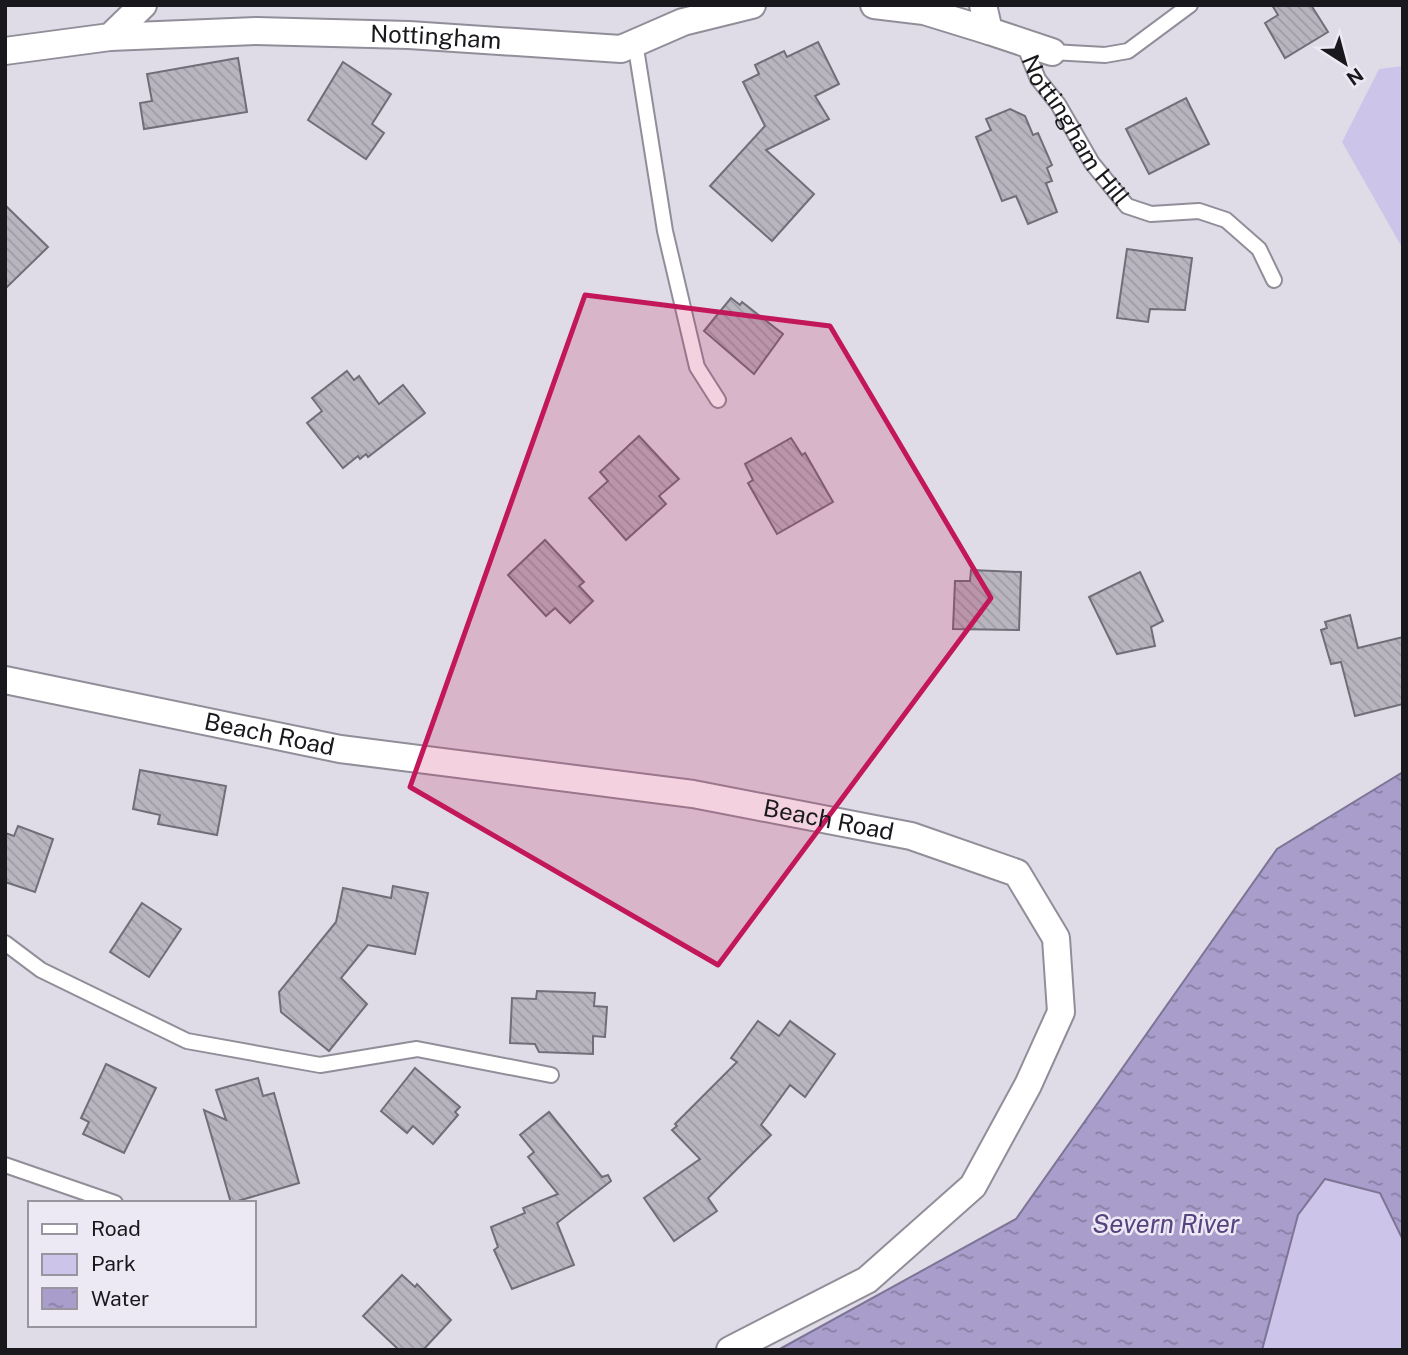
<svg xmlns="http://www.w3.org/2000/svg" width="1408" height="1355" viewBox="0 0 1408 1355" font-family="'Public Sans',sans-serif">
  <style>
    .green { fill: #cdc4e9 }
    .water { fill: url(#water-ripples); stroke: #7d7596; stroke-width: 2 }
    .building { fill: url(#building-back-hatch); stroke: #706e78; stroke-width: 2 }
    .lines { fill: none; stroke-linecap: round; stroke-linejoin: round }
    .service-casing { stroke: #918e99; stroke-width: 18 }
    .minor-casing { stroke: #918e99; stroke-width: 30 }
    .service { stroke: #fff; stroke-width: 14 }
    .minor { stroke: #fff; stroke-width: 26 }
    .marked { fill: #c2185b; fill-opacity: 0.2; stroke: #c2185b; stroke-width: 5; stroke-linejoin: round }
    .labels { text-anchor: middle; stroke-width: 5; stroke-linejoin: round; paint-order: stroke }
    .street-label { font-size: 24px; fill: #19181c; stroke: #ece9f5 }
    .water-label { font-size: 26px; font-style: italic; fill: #55427e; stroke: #ece9f5 }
  </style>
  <defs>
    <pattern id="water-ripples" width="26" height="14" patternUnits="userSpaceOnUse" patternTransform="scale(1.75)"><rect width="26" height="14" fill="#a89dcb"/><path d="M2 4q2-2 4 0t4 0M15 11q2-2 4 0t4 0" fill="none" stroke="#887fa4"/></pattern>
    <pattern id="building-back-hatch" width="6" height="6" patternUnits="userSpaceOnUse" patternTransform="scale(1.75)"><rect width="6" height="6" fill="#b8b5c0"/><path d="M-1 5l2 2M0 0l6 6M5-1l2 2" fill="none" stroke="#9e9ba4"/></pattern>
  </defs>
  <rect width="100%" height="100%" fill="#dfdce7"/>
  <g class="green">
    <polygon points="1403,66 1403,249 1342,142 1379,69"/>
    <polygon points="1325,1179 1380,1193 1403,1240 1403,1350 1262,1350 1298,1215"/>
  </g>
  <polygon class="water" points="1403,772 1403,1240 1380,1193 1325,1179 1298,1215 1262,1350 778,1350 1016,1219 1277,849"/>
  <g class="building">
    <polygon points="1272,5 1311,5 1328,32 1285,58 1265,23 1278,15"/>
    <polygon points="818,42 839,84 815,96 829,119 766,150 814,194 772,241 710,186 765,126 743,82 759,74 755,65 784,51 787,57"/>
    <polygon points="238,58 247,112 144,129 140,103 152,101 147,74"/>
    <polygon points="343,62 391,94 372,124 384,133 366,159 308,120"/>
    <polygon points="1186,98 1209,144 1149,174 1126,129"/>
    <polygon points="1010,109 1025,116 1033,135 1038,133 1052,165 1047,168 1052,181 1046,183 1057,212 1028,224 1016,196 1002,201 976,137 991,130 986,119"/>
    <polygon points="5,205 48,247 5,289"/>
    <polygon points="1127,249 1192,258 1185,310 1150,309 1148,322 1117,318"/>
    <polygon points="731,298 740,305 742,302 783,334 754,374 704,331"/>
    <polygon points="347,371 354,380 359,376 379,404 403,385 425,413 368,457 366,454 360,459 358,456 343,468 307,423 322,411 312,398"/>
    <polygon points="639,436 679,479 659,496 666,504 626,540 589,498 608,481 600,472"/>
    <polygon points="791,438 802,455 805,453 833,502 777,534 748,483 753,480 745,464"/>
    <polygon points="545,540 584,582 579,586 593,601 570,623 555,608 546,616 508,575"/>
    <polygon points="971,570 1021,572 1019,630 953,629 955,581 970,581"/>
    <polygon points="1140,572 1163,621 1151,627 1155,646 1117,654 1089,597"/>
    <polygon points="1350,615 1358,648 1403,637 1403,704 1355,716 1341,662 1331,664 1321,630 1327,628 1325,622"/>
    <polygon points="140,770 226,786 217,835 158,824 160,815 133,809"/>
    <polygon points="18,826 53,839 35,892 5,882 5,833 14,836"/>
    <polygon points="393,886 428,893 415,954 368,945 341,978 367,1004 329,1051 281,1012 279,992 336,922 343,888 391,898"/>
    <polygon points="142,903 181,929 149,977 110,952"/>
    <polygon points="537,991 595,993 594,1006 607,1007 605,1037 593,1036 593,1054 539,1052 535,1044 510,1043 512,998 536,999"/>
    <polygon points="758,1021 779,1036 790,1021 835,1054 805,1097 790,1085 761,1125 771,1135 708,1198 717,1211 674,1241 644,1198 700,1159 672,1130 677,1126 675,1124 737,1062 731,1058"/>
    <polygon points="106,1064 156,1088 124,1153 83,1134 89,1122 81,1118"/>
    <polygon points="415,1068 460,1107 455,1112 458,1115 433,1144 413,1126 407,1133 381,1111"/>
    <polygon points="258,1078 263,1096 274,1093 299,1183 231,1203 204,1110 226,1120 216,1090"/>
    <polygon points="549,1112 602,1177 608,1175 611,1181 557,1223 574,1265 512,1289 494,1250 498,1247 491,1227 525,1213 523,1208 558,1194 528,1157 534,1152 520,1135"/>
    <polygon points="402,1275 415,1287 417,1284 451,1320 423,1350 399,1350 363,1316"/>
  </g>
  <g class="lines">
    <g class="service-casing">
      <g id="service">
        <polyline points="635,42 665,231 697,367 718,400"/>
        <path id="s1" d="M1023,42L1038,79L1058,104L1092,163L1127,206L1151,214L1199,211L1226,220L1259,249L1274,280"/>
        <polyline points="1052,52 1105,55 1128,51 1190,5"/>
        <polyline points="5,943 41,970 187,1041 320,1065 417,1049 551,1075"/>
        <polyline points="5,1165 115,1203"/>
      </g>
    </g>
    <g class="minor-casing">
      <g id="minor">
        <polyline points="874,5 924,11 989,31"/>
        <polyline points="983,5 989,31 1052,52"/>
        <path id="s2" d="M110,37L256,31L409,35L621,49L683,22L752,5"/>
        <polyline points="5,51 110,37 143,5"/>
        <path id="s3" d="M5,680L340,749L693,794L911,836L1017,873L1056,938L1061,1012L1028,1085L973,1186L867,1280L730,1350"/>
      </g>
    </g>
    <use href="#service" class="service"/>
    <use href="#minor" class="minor"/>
  </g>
  <path class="marked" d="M585,295L830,326L991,598L718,965L410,787Z"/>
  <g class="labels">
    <g class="street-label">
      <text dy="8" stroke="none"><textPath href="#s2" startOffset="326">Nottingham</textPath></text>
      <text dy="8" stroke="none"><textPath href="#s1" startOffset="103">Nottingham Hill</textPath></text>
      <text dy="8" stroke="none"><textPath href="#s3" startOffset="270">Beach Road</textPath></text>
      <text dy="8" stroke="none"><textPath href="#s3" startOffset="836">Beach Road</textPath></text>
    </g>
    <g class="water-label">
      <text x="1166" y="1233">Severn River</text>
    </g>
  </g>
  <rect width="1408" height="1355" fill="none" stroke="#19181c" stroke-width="14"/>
  <rect x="28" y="1201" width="228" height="126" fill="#ece9f5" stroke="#98959e" stroke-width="2"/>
  <rect x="42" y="1224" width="35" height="10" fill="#ffffff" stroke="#98959e" stroke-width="2"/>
  <text x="91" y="1236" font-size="21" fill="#19181c">Road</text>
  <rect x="42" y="1254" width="35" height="21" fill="#cdc4e9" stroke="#98959e" stroke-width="2"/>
  <text x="91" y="1271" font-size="21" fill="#19181c">Park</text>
  <rect x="42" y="1288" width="35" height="21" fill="url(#water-ripples)" stroke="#98959e" stroke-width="2"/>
  <text x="91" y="1306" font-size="21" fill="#19181c">Water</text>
  <g transform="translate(1345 63) rotate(144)" stroke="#ece9f5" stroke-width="5" paint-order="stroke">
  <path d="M0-5L12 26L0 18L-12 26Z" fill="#19181c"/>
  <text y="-10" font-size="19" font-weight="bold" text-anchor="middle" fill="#19181c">N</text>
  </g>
</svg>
